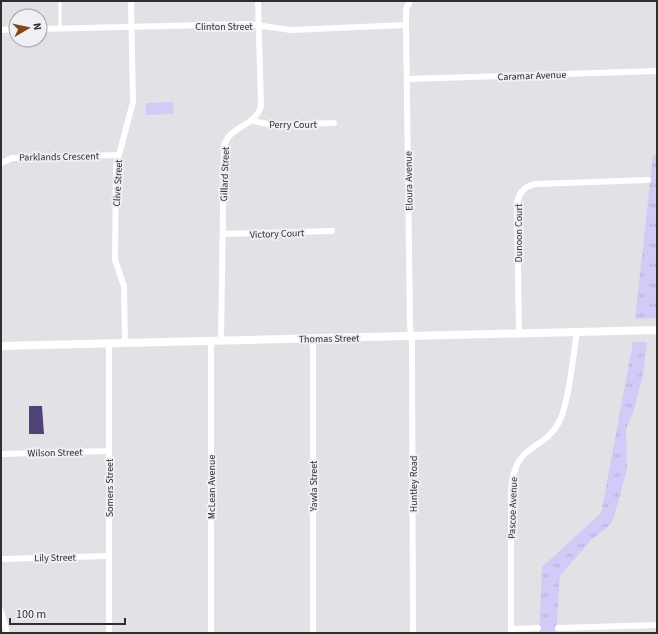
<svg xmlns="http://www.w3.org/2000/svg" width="658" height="634" viewBox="0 0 658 634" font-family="'Source Sans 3',sans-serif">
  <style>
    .park { fill: url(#park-tufts) }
    .garden { fill: #d2cbf7 }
    .building { fill: #4e4277 }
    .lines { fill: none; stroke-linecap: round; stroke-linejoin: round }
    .service { stroke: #fff; stroke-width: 3 }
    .minor { stroke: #fff; stroke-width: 6 }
    .tertiary { stroke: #fff; stroke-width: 8 }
    .labels { text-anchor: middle; stroke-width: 4; stroke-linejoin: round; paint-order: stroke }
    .street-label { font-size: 10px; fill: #2e2d2f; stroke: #f0eff4 }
  </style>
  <defs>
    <pattern id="park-tufts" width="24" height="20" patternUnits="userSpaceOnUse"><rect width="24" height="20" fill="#d2cbf7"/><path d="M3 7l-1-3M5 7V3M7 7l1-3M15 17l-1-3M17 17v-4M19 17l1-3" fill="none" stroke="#b5afd4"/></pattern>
  </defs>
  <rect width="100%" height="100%" fill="#e2e2e6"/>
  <g class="park">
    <polygon points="653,155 657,155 657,318 635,319"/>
    <polygon points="633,342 647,342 643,375 633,413 626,429 627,469 618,503 612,522 608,527 591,540 560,576 556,633 539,633 542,567 601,513"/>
  </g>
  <polygon class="garden" points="173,102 174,114 146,115 146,103"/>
  <polygon class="building" points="29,406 42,406 44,434 29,434"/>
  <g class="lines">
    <polyline class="service" points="60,1 60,28"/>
    <g class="minor">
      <polyline points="406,25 410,325 412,344 413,633"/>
      <polyline points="40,29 248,24 291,30 406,25 406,9 410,1"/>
      <polyline points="1,30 16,29"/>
      <polyline points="407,79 657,71"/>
      <polyline points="253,121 272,125 334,123"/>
      <polyline points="1,163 12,158 118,155"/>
      <polyline points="223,234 332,231"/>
      <path d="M519,333L517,205C518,193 524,186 536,184L648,180"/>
      <polyline points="313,338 313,633"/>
      <polyline points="211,340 211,633"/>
      <path d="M221,340L224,145C231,125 255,127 261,106L258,1"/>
      <polyline points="109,343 109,633"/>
      <polyline points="125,343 124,286 115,260 116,166 133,102 131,1"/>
      <polyline points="1,454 109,451"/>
      <polyline points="1,559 109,556"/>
      <polyline points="1,611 7,633"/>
      <polyline points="558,628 657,625"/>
      <polyline points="511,629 538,628"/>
      <path d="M511,633V491C514,441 543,453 559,422C569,403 573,355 577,332"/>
    </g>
    <polyline class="tertiary" points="1,346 657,330"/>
  </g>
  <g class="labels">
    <g class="street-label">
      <text x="224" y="30">Clinton Street</text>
      <text transform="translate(532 75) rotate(-2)" y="4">Caramar Avenue</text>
      <text x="293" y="128">Perry Court</text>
      <text transform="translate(59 156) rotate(-1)" y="4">Parklands Crescent</text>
      <text transform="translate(224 174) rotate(-88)" y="4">Gillard Street</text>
      <text transform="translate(408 181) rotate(-91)" y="4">Eloura Avenue</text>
      <text transform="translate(117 183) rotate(-87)" y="4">Clive Street</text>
      <text transform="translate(277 233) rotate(-2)" y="4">Victory Court</text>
      <text transform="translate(518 233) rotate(-90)" y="4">Dunoon Court</text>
      <text transform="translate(329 338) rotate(-1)" y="4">Thomas Street</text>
      <text transform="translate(55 452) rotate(-1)" y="4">Wilson Street</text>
      <text transform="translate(413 484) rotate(-90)" y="4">Huntley Road</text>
      <text transform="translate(313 486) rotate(-90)" y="4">Yawla Street</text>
      <text transform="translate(211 487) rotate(-90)" y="4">McLean Avenue</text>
      <text transform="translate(109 488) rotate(-90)" y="4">Somers Street</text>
      <text transform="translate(512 508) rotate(-88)" y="4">Pascoe Avenue</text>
      <text transform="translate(55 557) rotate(-1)" y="4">Lily Street</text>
    </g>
  </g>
  <rect width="658" height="634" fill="none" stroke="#2e2d2f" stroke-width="4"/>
  <g transform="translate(28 28) rotate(81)"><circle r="19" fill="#f0eff4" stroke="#a2a1a5"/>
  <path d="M0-3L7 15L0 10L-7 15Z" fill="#874612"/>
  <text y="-6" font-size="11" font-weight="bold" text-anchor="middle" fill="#2e2d2f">N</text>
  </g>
  <path d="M10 618v6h115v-6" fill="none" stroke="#2e2d2f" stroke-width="2"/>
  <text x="16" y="618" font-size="12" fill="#2e2d2f" stroke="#f0eff4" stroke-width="3" paint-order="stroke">100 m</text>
</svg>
